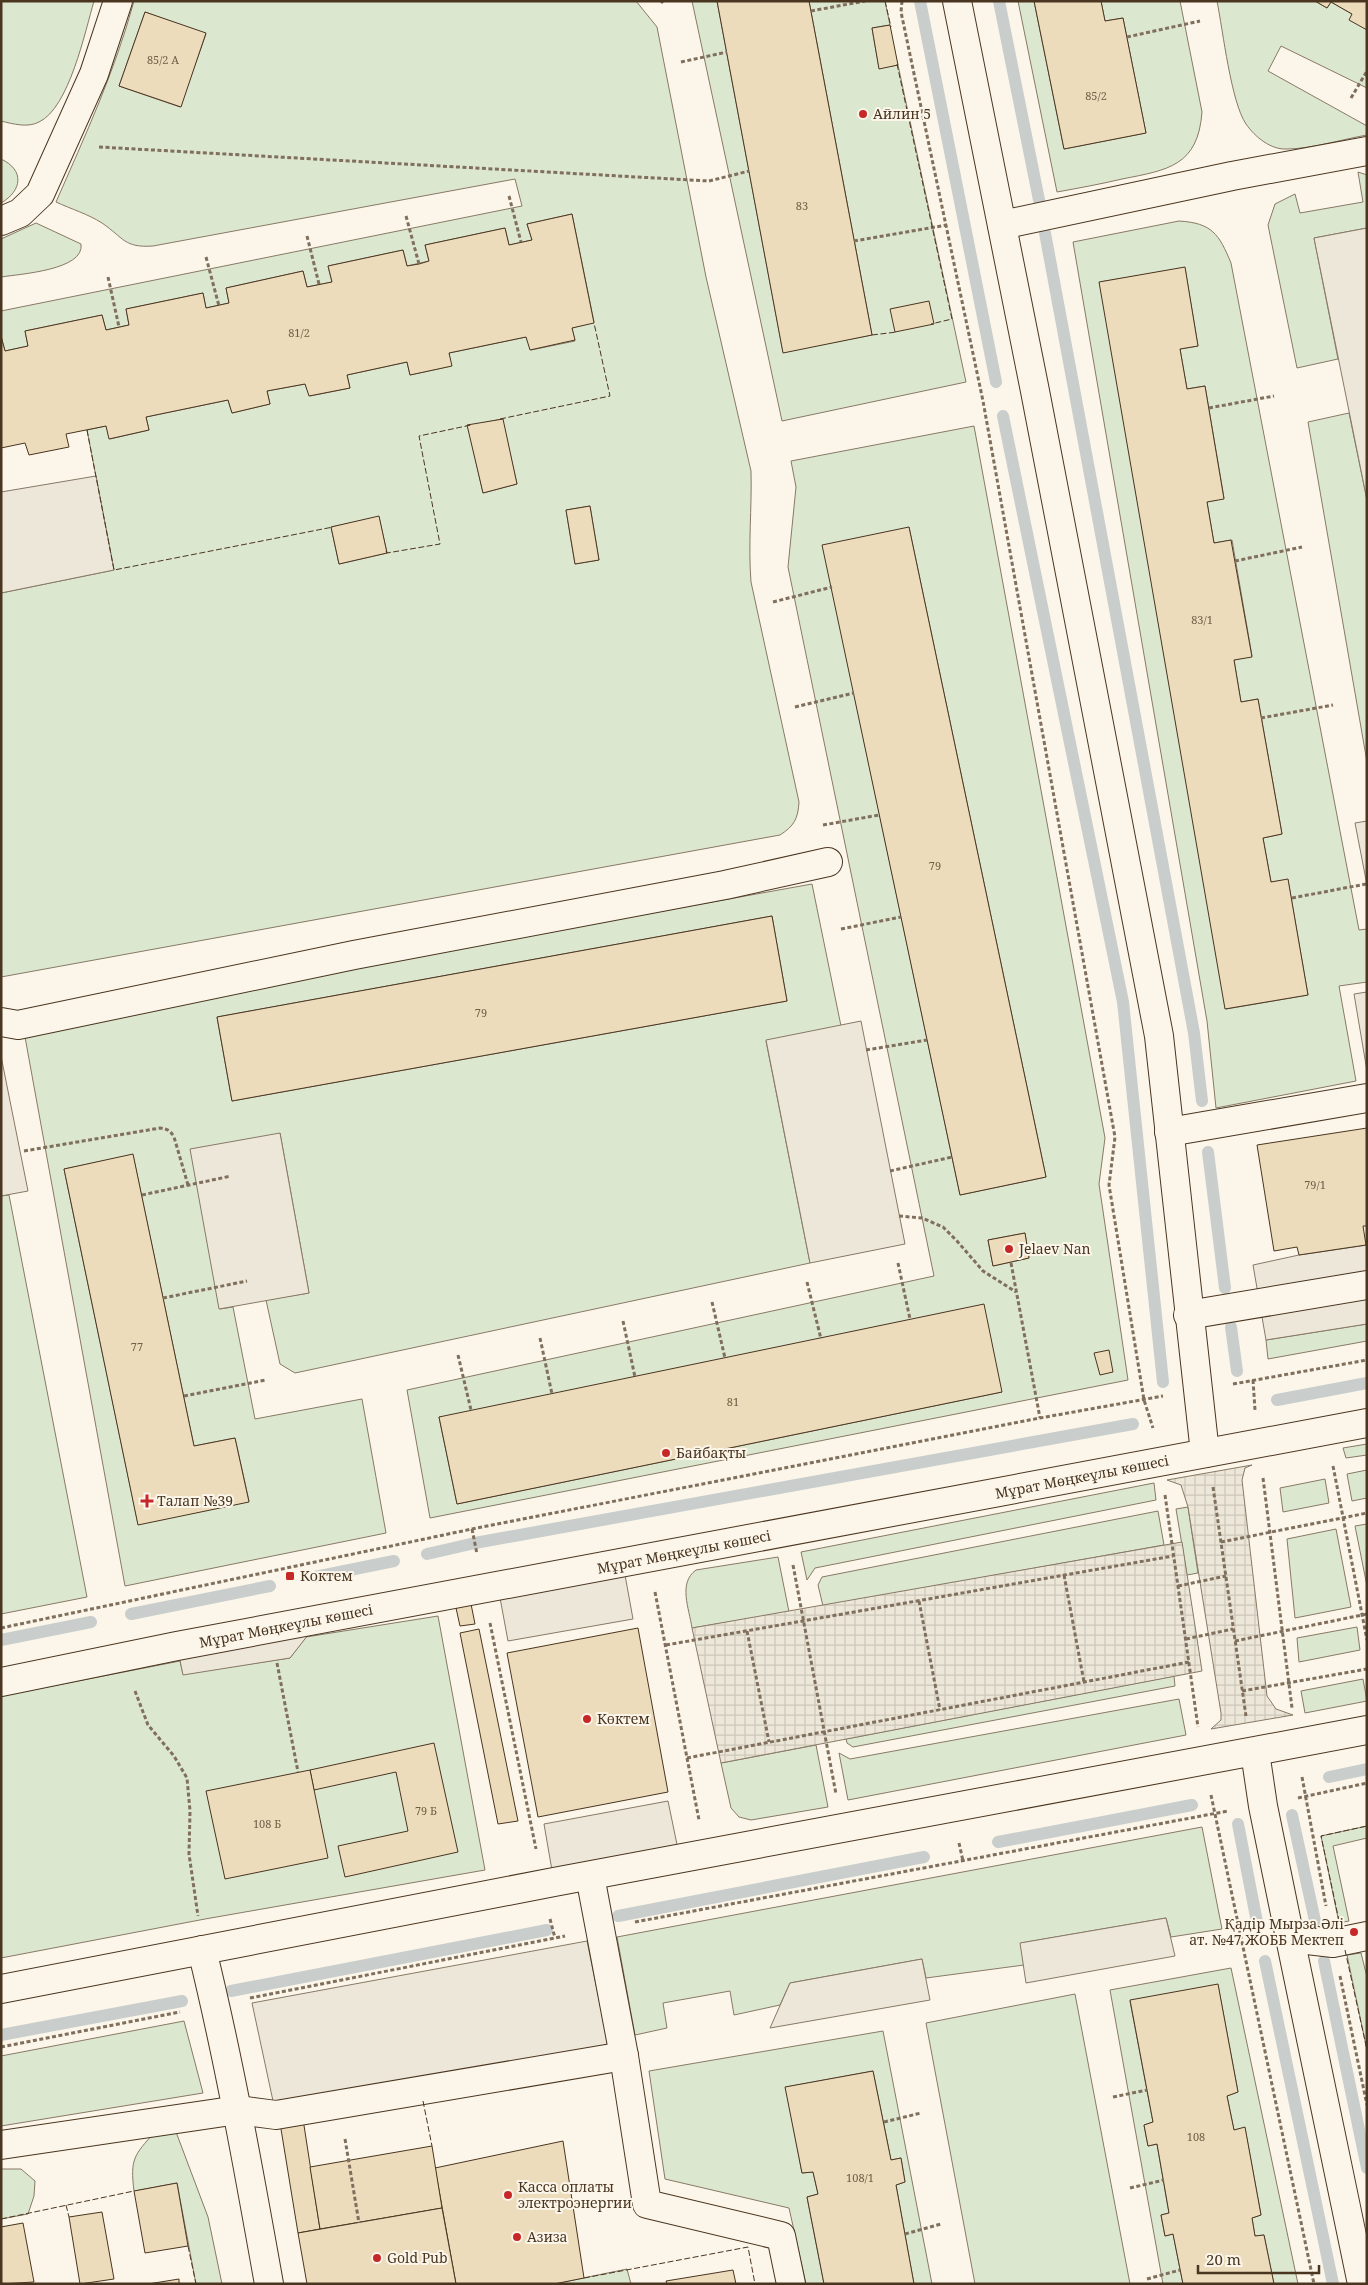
<svg xmlns="http://www.w3.org/2000/svg" width="1368" height="2285" viewBox="0 0 1368 2285" font-family="'Noto Serif',serif">
  <style>
    .green { fill: #dce7d0; stroke: #887966; fill-rule: evenodd }
    .parking { fill: #ede7d9; stroke: #887966 }
    .plaza { fill: url(#plaza-grid); stroke: #887966 }
    .lines { fill: none; stroke-linecap: round; stroke-linejoin: round }
    .stream { stroke: #c9cecd; stroke-width: 12 }
    .building { fill: #ecdcbc; stroke: #4a3520 }
    .minor-casing { stroke: #4a3520; stroke-width: 30 }
    .major-casing { stroke: #4a3520; stroke-width: 30 }
    .path { stroke: #7f6f5c; stroke-width: 3; stroke-dasharray: 4 2.5; stroke-linecap: butt }
    .minor { stroke: #fbf6e9; stroke-width: 28 }
    .major { stroke: #fbf6e9; stroke-width: 28 }
    .fence { stroke: #4a3520; stroke-width: 1; stroke-dasharray: 6 2.5; stroke-linecap: butt }
    .poi-dot { fill: #c62828; stroke: #fbf6e9; stroke-width: 2 }
    .labels { text-anchor: middle; stroke-width: 4; stroke-linejoin: round; paint-order: stroke }
    .number-label { font-size: 11px; fill: #725f47 }
    .poi-label { font-size: 14px; fill: #4a3520; stroke: #fbf6e9; text-anchor: start }
    .street-label { font-size: 14px; fill: #4a3520; stroke: #fbf6e9 }
  </style>
  <defs>
    <pattern id="plaza-grid" width="8" height="8" patternUnits="userSpaceOnUse" patternTransform="scale(1.25)"><rect width="8" height="8" fill="#ede7d9"/><path d="M0 4h8M4 0v8" fill="none" stroke="#cdc7ba"/></pattern>
  </defs>
  <rect width="100%" height="100%" fill="#fbf6e9"/>
  <g class="green">
    <path d="M1,1H94C85,32 69,108 39,122C28,128 13,124 1,121Z"/>
    <path d="M134,1H636L657,27L706,277L751,471C752,508 748,545 751,582L799,802C798,819 794,826 780,835L1,977V593L114,570L87,430L106,426L110,439L149,430L146,417L228,400L232,413L270,404L267,391L305,384L310,396L350,388L347,375L407,362L410,375L451,366L449,353L526,337L531,350L575,341L572,328L594,322L572,214L527,224L532,240L509,245L505,228L425,245L429,261L407,266L403,250L328,266L332,282L307,287L303,271L226,288L229,303L206,308L203,293L126,309L129,325L106,330L102,315L25,331L28,346L5,351L1,336V311L522,206L515,179L153,246C124,248 124,238 102,223C88,214 71,209 56,202C85,136 115,71 134,1ZM145,12L206,34L180,107L119,86ZM502,419L517,484L483,493L468,426ZM590,506L599,560L575,564L566,510ZM379,517L387,553L339,564L331,527Z"/>
    <polygon points="692,1 717,1 783,352 872,335 809,1 885,1 890,25 872,28 879,68 898,65 966,382 782,421"/>
    <path d="M1018,1H1034L1064,149L1146,133L1123,18L1105,21L1101,1H1180L1202,112C1198,166 1168,170 1122,179C1101,184 1079,188 1057,192Z"/>
    <path d="M1217,1H1315L1327,8L1331,2L1352,14L1367,30V88L1281,46L1268,71L1367,126V135C1344,139 1310,149 1287,149C1271,150 1255,137 1246,124C1231,102 1223,31 1217,1Z"/>
    <path d="M1,159C25,170 22,191 1,203Z"/>
    <polygon points="1358,172 1367,175 1367,228 1314,238 1338,359 1297,368 1268,225 1275,204 1295,194 1300,213 1363,202"/>
    <path d="M1179,221C1212,223 1219,234 1231,263L1359,930L1367,929V982L1339,986L1356,1081L1216,1108L1207,1021L1073,242ZM1185,268L1198,346L1180,349L1187,389L1205,386L1224,498L1207,502L1214,543L1232,540L1252,656L1234,660L1241,702L1258,699L1282,834L1263,838L1271,882L1288,880L1308,995L1226,1009L1100,282Z"/>
    <path d="M36,223L81,244C85,270 20,274 1,277V239Z"/>
    <polygon points="1349,413 1367,500 1367,762 1308,422"/>
    <path d="M974,426L1105,1138L1099,1184L1128,1380L430,1518L407,1390L934,1276L788,567L796,487L791,461ZM909,527L1046,1177L960,1195L854,693ZM1025,1233L1029,1258L993,1266L988,1240ZM1002,1392L457,1504L439,1417Z"/>
    <path d="M812,884L841,1026L766,1041L810,1263L295,1373L280,1364L266,1300L309,1293L280,1133L220,1309L233,1307L255,1419L362,1399L386,1533L125,1586L23,1026ZM772,916L787,1001L232,1101L217,1017ZM133,1155L194,1446L235,1438L249,1501L138,1524L64,1169Z"/>
    <polygon points="9,1195 87,1597 1,1614 1,1196"/>
    <polygon points="1367,1324 1367,1341 1268,1359 1266,1340"/>
    <polygon points="1367,1444 1367,1455 1346,1458 1343,1448"/>
    <polygon points="1367,1470 1367,1498 1352,1501 1347,1474"/>
    <polygon points="1325,1479 1329,1503 1283,1512 1280,1488"/>
    <polygon points="1154,1483 1156,1500 815,1568 807,1580 801,1552"/>
    <polygon points="1188,1507 1198,1573 1187,1575 1176,1509"/>
    <polygon points="1158,1511 1164,1545 823,1606 818,1585 822,1577"/>
    <polygon points="1367,1524 1367,1586 1355,1526"/>
    <polygon points="1336,1529 1351,1607 1295,1618 1287,1539"/>
    <path d="M778,1557L789,1612L692,1628C689,1608 678,1583 696,1570Z"/>
    <polygon points="438,1616 485,1870 205,1919 1,1958 1,1696 180,1661 183,1674 290,1658 306,1637"/>
    <polygon points="1357,1627 1360,1650 1299,1662 1297,1638"/>
    <polygon points="1174,1676 1175,1686 853,1747 847,1743 846,1739"/>
    <polygon points="1363,1679 1367,1701 1305,1713 1301,1691"/>
    <polygon points="1179,1699 1186,1735 848,1800 839,1753 850,1759"/>
    <polygon points="816,1745 828,1807 751,1820 739,1817 731,1808 721,1763"/>
    <polygon points="1367,1826 1367,1838 1333,1846 1349,1921 1339,1923 1321,1836"/>
    <polygon points="1202,1827 1222,1929 1171,1937 1166,1918 1021,1943 1024,1965 926,1978 922,1959 790,1983 780,2005 734,2015 730,1991 663,2003 667,2028 635,2035 617,1937"/>
    <polygon points="1361,1953 1367,1977 1367,2050 1347,1955"/>
    <polygon points="1231,1968 1298,2284 1274,2284 1264,2235 1255,2236 1252,2218 1261,2215 1245,2128 1234,2130 1227,2096 1238,2092 1218,1985 1130,2001 1153,2122 1144,2125 1148,2146 1157,2144 1169,2213 1161,2215 1165,2236 1173,2234 1183,2284 1163,2284 1110,1990"/>
    <polygon points="1075,1994 1130,2284 975,2284 926,2023"/>
    <polygon points="184,2021 203,2093 1,2126 1,2056"/>
    <polygon points="883,2031 932,2284 914,2284 896,2185 905,2182 901,2158 891,2160 873,2071 786,2087 802,2173 813,2172 818,2194 807,2197 824,2284 806,2284 789,2208 665,2179 649,2071"/>
    <path d="M155,2132H176L208,2217L222,2284H196L177,2183L134,2191C130,2159 134,2155 155,2132Z"/>
    <polygon points="1,2169 21,2169 35,2181 34,2196 28,2214 1,2219"/>
    <polygon points="627,2269 631,2284 554,2284"/>
  </g>
  <g class="parking">
    <polygon points="1367,228 1367,500 1314,238"/>
    <polygon points="96,476 114,570 1,593 1,492"/>
    <polygon points="1367,821 1367,885 1355,823"/>
    <polygon points="1367,992 1367,1071 1354,994"/>
    <polygon points="861,1021 905,1244 810,1263 766,1040"/>
    <polygon points="1,1056 28,1191 1,1196"/>
    <polygon points="280,1133 309,1293 219,1309 190,1149"/>
    <polygon points="1367,1245 1367,1324 1266,1340 1253,1265 1299,1255"/>
    <polygon points="623,1564 633,1619 508,1641 498,1587"/>
    <polygon points="319,1621 290,1658 183,1675 177,1646"/>
    <polygon points="668,1801 680,1859 554,1882 544,1824"/>
    <polygon points="1166,1918 1175,1956 1026,1983 1020,1943"/>
    <polygon points="587,1941 611,2058 276,2115 252,2003"/>
    <polygon points="922,1959 930,2000 770,2028 790,1983"/>
  </g>
  <g class="plaza">
    <polygon points="1252,1465 1245,1468 1242,1480 1267,1696 1276,1709 1293,1715 1211,1729 1221,1720 1221,1713 1188,1507 1181,1485 1167,1480"/>
    <polygon points="1182,1542 1202,1671 721,1763 692,1628"/>
  </g>
  <g class="lines">
    <g class="stream">
      <polyline points="920,1 996,382"/>
      <polyline points="999,1 1039,200"/>
      <polyline points="1045,233 1194,1033 1202,1101"/>
      <polyline points="1003,416 1123,1002 1163,1382"/>
      <polyline points="1208,1152 1225,1288"/>
      <polyline points="1231,1327 1237,1371"/>
      <polyline points="1277,1400 1367,1383"/>
      <polyline points="427,1554 475,1543 1133,1424"/>
      <polyline points="315,1577 394,1561"/>
      <polyline points="131,1614 270,1586"/>
      <polyline points="1,1640 91,1622"/>
      <polyline points="1329,1777 1367,1769"/>
      <polyline points="1292,1815 1315,1921"/>
      <polyline points="1238,1824 1257,1922"/>
      <polyline points="998,1842 1192,1805"/>
      <polyline points="618,1916 924,1857"/>
      <polyline points="1265,1961 1333,2284"/>
      <polyline points="1324,1961 1367,2168"/>
      <polyline points="231,1991 547,1930"/>
      <polyline points="1,2035 182,2001"/>
    </g>
  </g>
  <g class="building">
    <polygon points="717,1 809,1 872,335 783,353"/>
    <polygon points="1034,1 1101,1 1105,21 1123,18 1146,133 1064,149"/>
    <polygon points="1315,1 1367,1 1367,30 1349,20 1352,14 1331,2 1327,8"/>
    <polygon points="145,12 206,33 181,107 119,86"/>
    <polygon points="890,25 898,65 879,69 872,28"/>
    <polygon points="572,214 594,323 572,328 575,340 530,350 526,337 449,353 452,366 410,375 407,362 347,375 350,388 309,396 305,384 267,391 270,404 232,413 228,400 146,417 149,430 109,439 106,426 66,434 69,447 29,455 25,443 1,448 1,336 5,351 28,346 25,331 102,315 106,330 129,325 126,309 203,293 206,308 229,303 226,288 303,271 307,287 332,282 328,266 403,250 407,266 419,264 429,261 425,245 505,228 509,245 532,240 527,224"/>
    <polygon points="1185,267 1198,346 1180,349 1187,389 1205,386 1224,499 1207,502 1214,543 1231,540 1252,657 1234,660 1241,702 1258,699 1282,834 1263,838 1271,882 1288,879 1308,995 1225,1009 1099,282"/>
    <polygon points="929,301 934,324 895,332 890,309"/>
    <polygon points="503,419 517,484 483,493 467,425"/>
    <polygon points="590,506 599,560 575,564 566,510"/>
    <polygon points="379,516 387,553 339,564 331,527"/>
    <polygon points="909,527 1046,1177 960,1195 822,545"/>
    <polygon points="772,916 787,1001 232,1101 217,1017"/>
    <polygon points="1367,1128 1367,1226 1363,1226 1366,1245 1299,1255 1297,1247 1274,1251 1257,1145"/>
    <polygon points="133,1154 194,1446 235,1438 249,1502 138,1525 64,1169"/>
    <polygon points="1025,1233 1029,1258 993,1266 988,1240"/>
    <polygon points="984,1304 1002,1392 457,1504 439,1417"/>
    <polygon points="1109,1350 1113,1372 1100,1375 1094,1353"/>
    <polygon points="471,1604 475,1624 460,1626 456,1608"/>
    <polygon points="638,1628 668,1792 538,1817 507,1653"/>
    <polygon points="479,1629 518,1821 498,1824 460,1633"/>
    <polygon points="434,1743 458,1852 345,1877 338,1846 408,1831 396,1772 314,1790 310,1770"/>
    <polygon points="310,1770 328,1858 225,1879 206,1791"/>
    <polygon points="1218,1984 1238,2092 1227,2096 1234,2130 1245,2127 1261,2215 1252,2218 1255,2236 1264,2235 1274,2284 1183,2284 1173,2234 1165,2236 1161,2215 1169,2213 1157,2144 1148,2146 1144,2125 1153,2122 1130,2000"/>
    <polygon points="873,2071 891,2160 901,2158 905,2182 896,2185 914,2284 824,2284 807,2197 818,2194 813,2172 802,2173 785,2087"/>
    <polygon points="303,2119 320,2229 298,2233 280,2123"/>
    <polygon points="563,2141 584,2278 554,2284 456,2284 435,2168"/>
    <polygon points="432,2146 442,2208 320,2229 310,2167"/>
    <polygon points="177,2183 188,2246 145,2253 134,2191"/>
    <polygon points="442,2208 456,2284 307,2284 298,2233"/>
    <polygon points="102,2212 114,2279 80,2284 69,2217"/>
    <polygon points="23,2223 34,2282 1,2284 1,2227"/>
    <polygon points="733,2270 736,2284 667,2284 666,2281"/>
    <polygon points="179,2279 179,2284 148,2284"/>
  </g>
  <g class="lines">
    <g class="minor-casing">
      <g id="minor">
        <polyline points="957,1 1035,391 1159,1036 1205,1453"/>
        <polyline points="1,221 20,213 40,194 94,74 118,1"/>
        <polyline points="1002,225 1232,176 1367,151"/>
        <polyline points="1,1022 18,1025 354,955 725,885 828,862"/>
        <polyline points="1169,1132 1367,1098"/>
        <polyline points="1188,1315 1367,1285"/>
        <polyline points="1255,1752 1263,1806 1290,1938 1362,2284"/>
        <polyline points="590,1876 624,2056 647,2204 781,2236 791,2284"/>
        <polyline points="1290,1938 1333,1943 1367,1936"/>
        <path d="M202,1950C229,2060 249,2172 269,2284"/>
        <polyline points="1,2145 238,2110 276,2115 624,2056"/>
      </g>
    </g>
    <g class="major-casing">
      <g id="major">
        <polyline points="1,1682 177,1646 1367,1423"/>
        <polyline points="1,1989 554,1882 1367,1730"/>
      </g>
    </g>
    <g class="path">
      <polyline points="902,1 901,12 983,401 1115,1137 1109,1185 1144,1400 1153,1428"/>
      <polyline points="661,3 663,1"/>
      <polyline points="811,11 865,1"/>
      <polyline points="1127,37 1200,21"/>
      <polyline points="681,62 727,52"/>
      <polyline points="1351,98 1367,71"/>
      <polyline points="99,147 709,181 749,171"/>
      <polyline points="509,196 521,242"/>
      <polyline points="406,216 419,264"/>
      <polyline points="307,236 319,284"/>
      <polyline points="854,241 947,225"/>
      <polyline points="206,257 219,306"/>
      <polyline points="108,277 119,327"/>
      <polyline points="1209,408 1274,396"/>
      <polyline points="1235,561 1302,547"/>
      <polyline points="773,602 832,587"/>
      <polyline points="795,707 854,693"/>
      <polyline points="1261,718 1333,705"/>
      <polyline points="823,825 879,815"/>
      <polyline points="1292,898 1366,884"/>
      <polyline points="841,929 901,917"/>
      <polyline points="866,1050 927,1040"/>
      <path d="M24,1151L160,1128C167,1129 170,1130 174,1137L188,1185"/>
      <polyline points="890,1171 952,1157"/>
      <polyline points="142,1195 231,1176"/>
      <polyline points="899,1216 922,1218 943,1227 957,1241 983,1271 1016,1292"/>
      <polyline points="898,1263 910,1319"/>
      <polyline points="1011,1263 1040,1418"/>
      <polyline points="807,1282 821,1339"/>
      <polyline points="163,1298 247,1281"/>
      <polyline points="712,1302 725,1358"/>
      <polyline points="623,1321 635,1377"/>
      <polyline points="540,1338 552,1394"/>
      <polyline points="458,1355 471,1410"/>
      <polyline points="1253,1380 1255,1410"/>
      <polyline points="1233,1384 1367,1360"/>
      <polyline points="184,1396 266,1380"/>
      <polyline points="1333,1466 1367,1640"/>
      <polyline points="1263,1478 1292,1708"/>
      <polyline points="1213,1487 1246,1716"/>
      <polyline points="1165,1495 1198,1727"/>
      <polyline points="472,1529 477,1554"/>
      <polyline points="1221,1542 1367,1513"/>
      <polyline points="793,1565 836,1794"/>
      <polyline points="1064,1575 1084,1682"/>
      <polyline points="1178,1586 1226,1576"/>
      <polyline points="655,1592 699,1820"/>
      <polyline points="919,1601 940,1710"/>
      <polyline points="490,1623 536,1849"/>
      <polyline points="1,1628 472,1529 1040,1418 1163,1396"/>
      <polyline points="747,1631 769,1742"/>
      <polyline points="1186,1639 1233,1629"/>
      <polyline points="1235,1641 1367,1614"/>
      <polyline points="666,1645 1173,1556"/>
      <polyline points="277,1663 298,1772"/>
      <polyline points="135,1691 148,1725 174,1756 187,1778 190,1811 189,1854 198,1916"/>
      <polyline points="1242,1691 1367,1669"/>
      <polyline points="687,1758 1189,1662"/>
      <polyline points="1302,1777 1326,1906"/>
      <polyline points="1211,1795 1314,2284"/>
      <polyline points="1298,1798 1367,1783"/>
      <polyline points="959,1843 963,1861"/>
      <polyline points="550,1919 555,1938"/>
      <polyline points="635,1922 1228,1811"/>
      <polyline points="1340,1976 1367,2105"/>
      <polyline points="250,1998 565,1936"/>
      <polyline points="1,2047 180,2012"/>
      <polyline points="1113,2097 1147,2090"/>
      <polyline points="884,2122 921,2113"/>
      <polyline points="345,2139 359,2223"/>
      <polyline points="1130,2188 1164,2180"/>
      <polyline points="905,2234 941,2224"/>
      <polyline points="1147,2279 1180,2270"/>
    </g>
    <use href="#minor" class="minor"/>
    <use href="#major" class="major"/>
    <g class="fence">
      <polyline points="885,1 891,27"/>
      <polyline points="897,64 952,319 931,324"/>
      <polyline points="872,335 897,332"/>
      <polyline points="500,419 610,396 594,323"/>
      <polyline points="87,430 114,570 333,527"/>
      <polyline points="386,551 387,553 440,544 419,436 471,425"/>
      <polyline points="1341,1930 1321,1836 1367,1826"/>
      <polyline points="1345,1950 1367,2050"/>
      <polyline points="423,2101 432,2146"/>
      <polyline points="66,2205 69,2217"/>
      <polyline points="1,2219 134,2191"/>
      <polyline points="188,2246 196,2284"/>
      <polyline points="584,2278 748,2247 755,2284"/>
    </g>
  </g>
  <g class="poi-dot">
    <circle cx="863" cy="114" r="5"/>
    <circle cx="1009" cy="1249" r="5"/>
    <circle cx="666" cy="1453" r="5"/>
    <path d="M144.5 1493.5h5v5h5v5h-5v5h-5v-5h-5v-5h5z"/>
    <rect x="285" y="1571" width="10" height="10" rx="2.5"/>
    <circle cx="587" cy="1719" r="5"/>
    <circle cx="1354" cy="1932" r="5"/>
    <circle cx="508" cy="2195" r="5"/>
    <circle cx="517" cy="2237" r="5"/>
    <circle cx="377" cy="2258" r="5"/>
  </g>
  <g class="labels">
    <g class="number-label">
      <text x="163" y="64">85/2 А</text>
      <text x="1096" y="100">85/2</text>
      <text x="802" y="210">83</text>
      <text x="299" y="337">81/2</text>
      <text x="1202" y="624">83/1</text>
      <text x="935" y="870">79</text>
      <text x="481" y="1017">79</text>
      <text x="1315" y="1189">79/1</text>
      <text x="137" y="1351">77</text>
      <text x="733" y="1406">81</text>
      <text x="426" y="1815">79 Б</text>
      <text x="267" y="1828">108 Б</text>
      <text x="1196" y="2141">108</text>
      <text x="860" y="2182">108/1</text>
    </g>
    <g class="poi-label">
      <text x="873" y="119">Айлин 5</text>
      <text x="1019" y="1254">Jelaev Nan</text>
      <text x="676" y="1458">Байбақты</text>
      <text x="157" y="1506">Талап №39</text>
      <text x="300" y="1581">Коктем</text>
      <text x="597" y="1724">Көктем</text>
      <text x="1344" y="1929" text-anchor="end">Қадір Мырза Әлі<tspan x="1344" dy="16">ат. №47 ЖОББ Мектеп</tspan></text>
      <text x="518" y="2192">Касса оплаты<tspan x="518" dy="16">электроэнергии</tspan></text>
      <text x="527" y="2242">Азиза</text>
      <text x="387" y="2263">Gold Pub</text>
    </g>
    <g class="street-label">
      <text transform="translate(1082 1477) rotate(-11)" y="5">Мұрат Мөңкеұлы көшесі</text>
      <text transform="translate(684 1552) rotate(-11)" y="5">Мұрат Мөңкеұлы көшесі</text>
      <text transform="translate(286 1626) rotate(-11)" y="5">Мұрат Мөңкеұлы көшесі</text>
    </g>
  </g>
  <rect width="1368" height="2285" fill="none" stroke="#4a3520" stroke-width="5"/>
  <path d="M1198 2265v8h121v-8" fill="none" stroke="#4a3520" stroke-width="2.5"/>
  <text x="1206" y="2265" font-size="15" fill="#4a3520" stroke="#fbf6e9" stroke-width="4" paint-order="stroke">20 m</text>
</svg>
